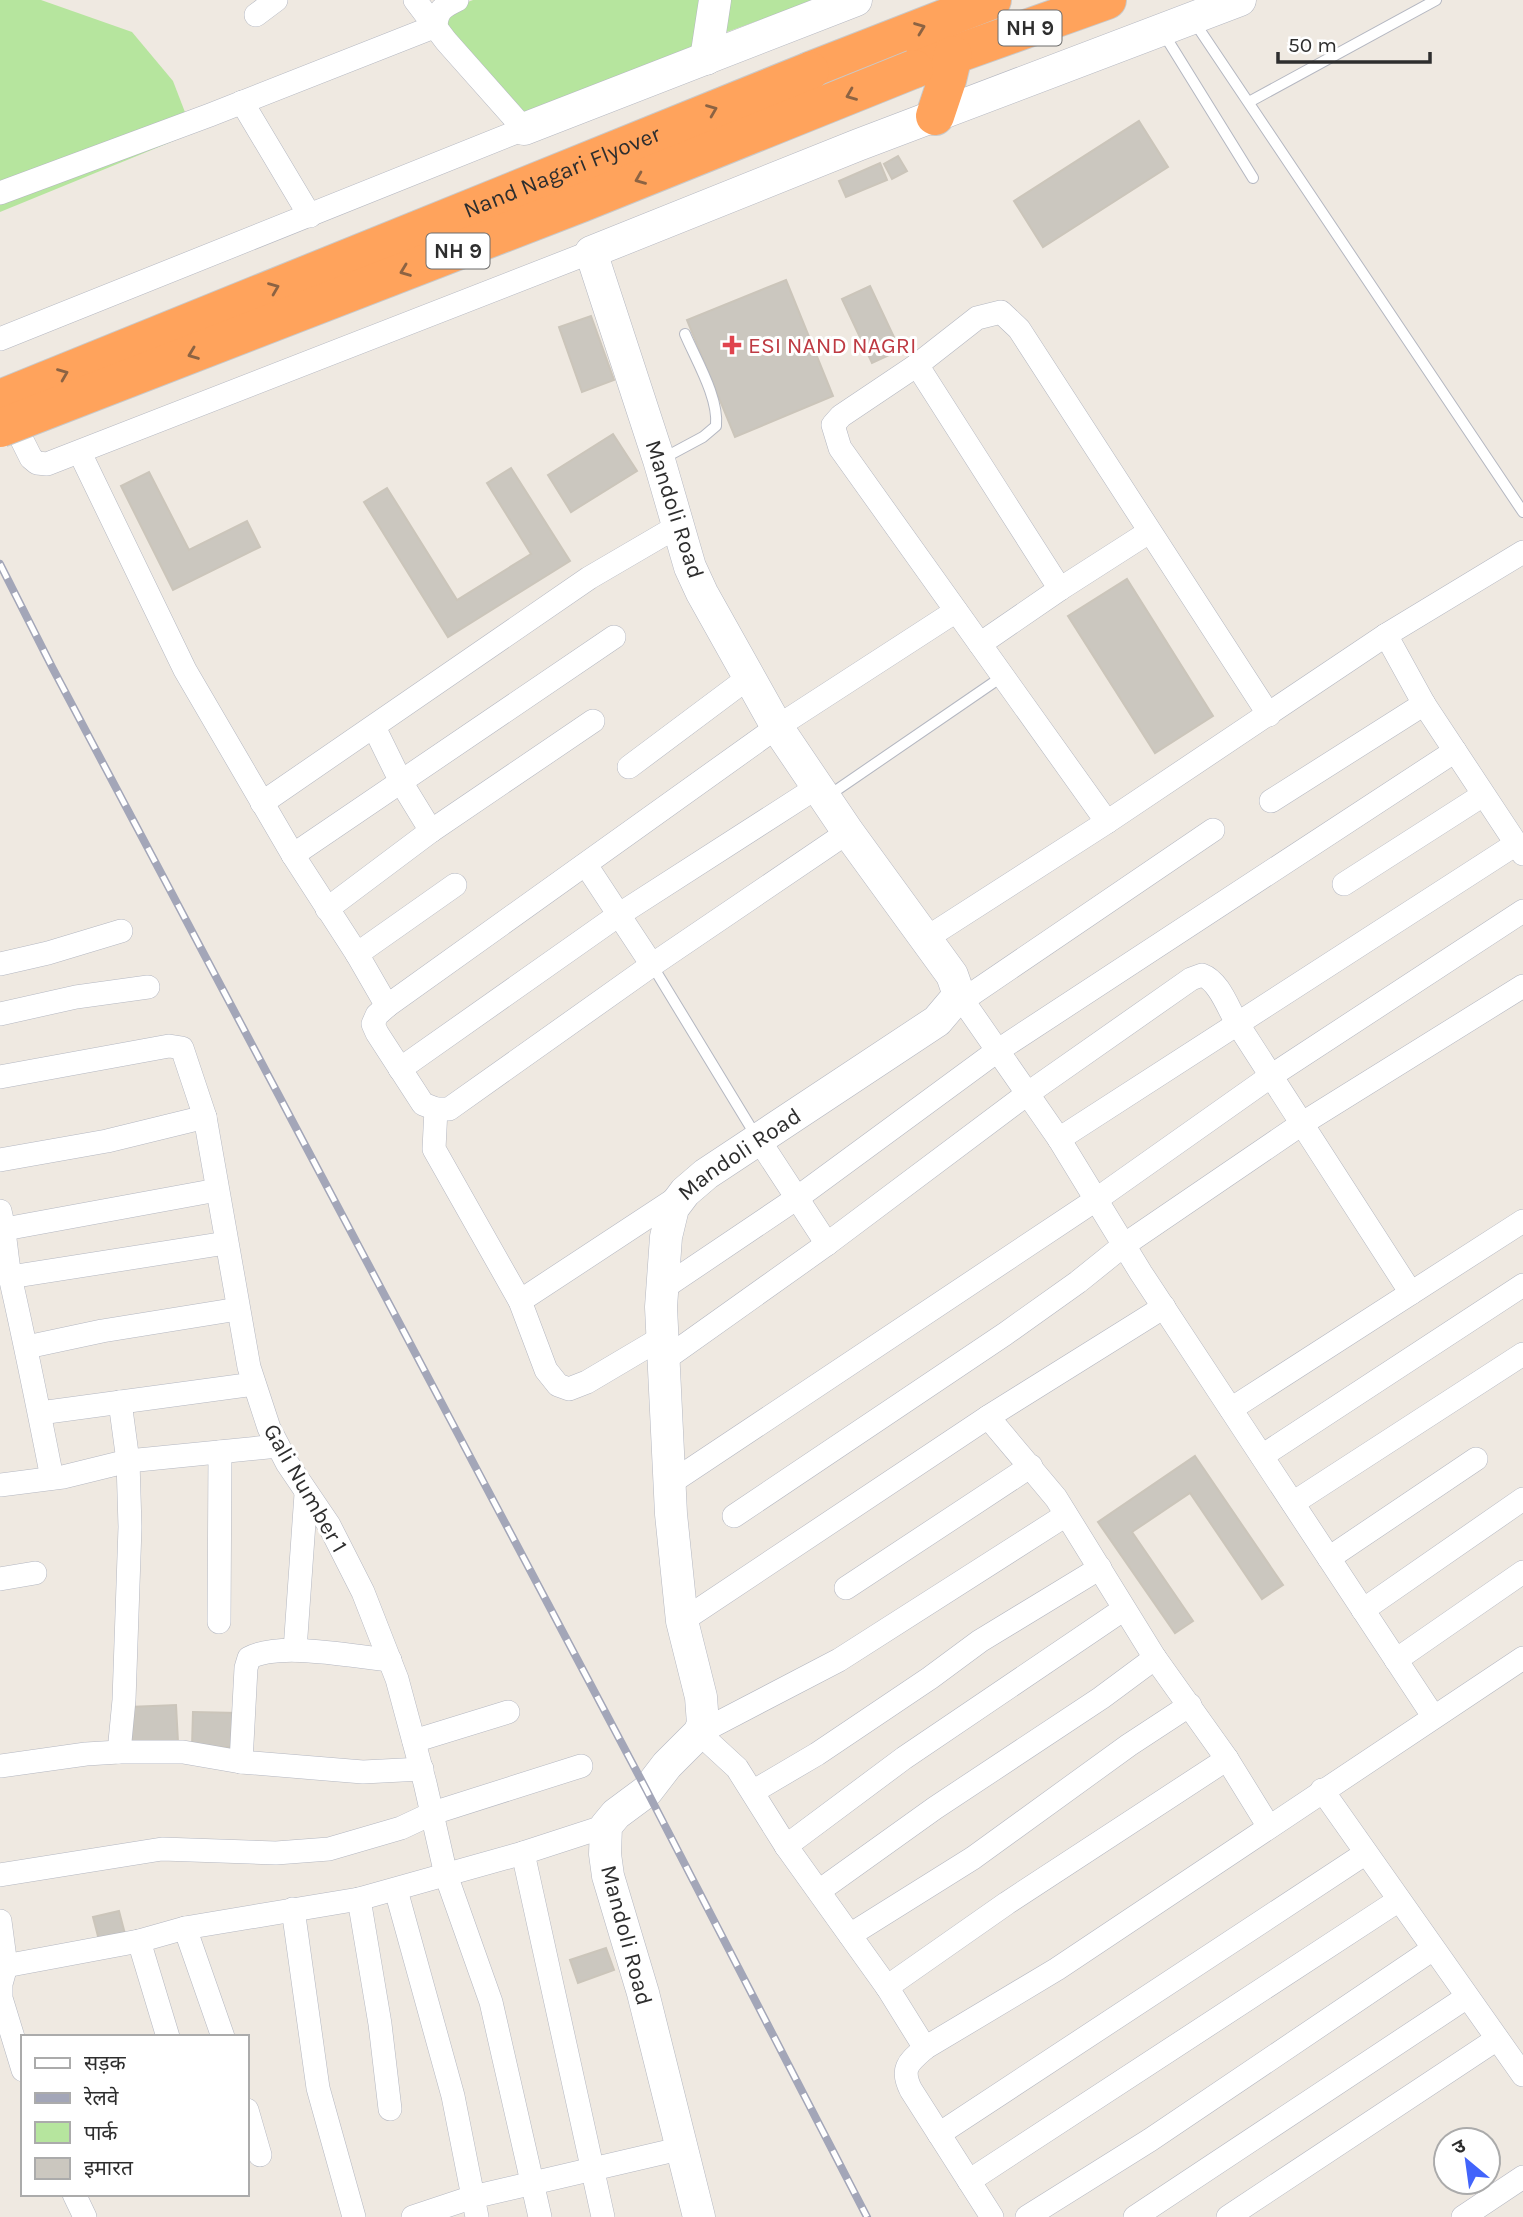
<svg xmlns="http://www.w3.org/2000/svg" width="1523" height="2217" viewBox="0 0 1523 2217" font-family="Karla,'Noto Sans Devanagari',sans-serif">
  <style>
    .green { fill: #b6e59e }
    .building { fill: #cbc7bf; stroke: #cbc5ba; stroke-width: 2 }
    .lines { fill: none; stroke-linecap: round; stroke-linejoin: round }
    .lane-casing { stroke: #b4b7c1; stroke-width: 12 }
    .street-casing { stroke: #b4b7c1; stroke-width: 24 }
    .secondary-casing { stroke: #b4b7c1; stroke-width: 33 }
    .highway-casing { stroke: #c9c9c9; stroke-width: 40 }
    .lane { stroke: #fff; stroke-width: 10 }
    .street { stroke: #fff; stroke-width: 23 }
    .secondary { stroke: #fff; stroke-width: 32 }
    .highway { stroke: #ffa35c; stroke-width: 38 }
    .rail-casing { stroke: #a3a6b8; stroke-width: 8 }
    .rail { stroke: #fff; stroke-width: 5; stroke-dasharray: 16; stroke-linecap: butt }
    .highway-bridge-casing { stroke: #c9c9c9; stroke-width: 40; stroke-linecap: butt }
    .highway-bridge { stroke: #ffa35c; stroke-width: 38 }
    .oneway { stroke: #8c6343 }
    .health-dot { fill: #e0444e; stroke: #fff; stroke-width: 2.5 }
    .labels { text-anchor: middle; stroke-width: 6; stroke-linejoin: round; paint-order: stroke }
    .shield { fill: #fff; stroke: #6d6d6d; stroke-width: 2 }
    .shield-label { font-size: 21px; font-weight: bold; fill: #2e2e2e }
    .street-label { font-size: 23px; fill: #2e2e2e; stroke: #fff }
    .health-label { font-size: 23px; fill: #be3a42; stroke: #fff; text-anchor: start }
  </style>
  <rect width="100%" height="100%" fill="#efe9e1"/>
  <g class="green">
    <polygon points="0,0 41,0 132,32 173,81 193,133 0,212"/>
    <polygon points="473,0 815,0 724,33 524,122 441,26 449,9"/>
  </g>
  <g class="building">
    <polygon points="1139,121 1168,167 1043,247 1014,201"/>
    <polygon points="898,156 907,171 892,179 884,164"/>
    <polygon points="880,163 887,180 846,197 839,181"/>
    <polygon points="786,280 833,396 735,437 687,320"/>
    <polygon points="870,286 900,350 872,363 842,299"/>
    <polygon points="591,316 614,380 582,392 559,327"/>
    <polygon points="613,434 637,471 571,512 548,475"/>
    <polygon points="511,468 570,561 448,637 364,502 387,488 457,600 531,554 487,483"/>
    <polygon points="149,472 189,550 247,521 260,547 173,590 121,486"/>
    <polygon points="1127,579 1213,716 1155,753 1068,616"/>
    <polygon points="1195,1456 1283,1585 1262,1599 1190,1493 1132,1532 1193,1621 1175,1633 1098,1522"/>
    <polygon points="176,1705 178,1742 130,1744 129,1707"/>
    <polygon points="193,1712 238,1713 238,1747 192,1747"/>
    <polygon points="119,1911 125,1934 99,1940 93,1917"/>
    <polygon points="606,1948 614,1970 578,1983 570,1960"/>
  </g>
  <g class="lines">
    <g class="lane-casing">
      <g id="lane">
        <polyline points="1193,20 1523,512"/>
        <polyline points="1162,31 1253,178"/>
        <polyline points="1249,102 1436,0"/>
        <path d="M662,459L703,437L716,426C719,398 696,360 685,334"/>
        <polyline points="828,796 1003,676"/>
        <polyline points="652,965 756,1136"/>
      </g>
    </g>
    <g class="street-casing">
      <g id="street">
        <polyline points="256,15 276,0"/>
        <path d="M436,26C437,10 443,7 457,0"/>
        <polyline points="242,102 310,216"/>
        <polyline points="0,193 210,115 436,26"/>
        <polyline points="0,339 524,129 446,41 415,0"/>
        <polyline points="917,365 1060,589"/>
        <polyline points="9,414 31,458 37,463 47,464 591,252"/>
        <polyline points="80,453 185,670 293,855 357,954 387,1006 777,727 956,611"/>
        <polyline points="1386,635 1424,704 1523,854"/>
        <polyline points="980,644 1060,589 1149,532"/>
        <polyline points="374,727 401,782 431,831"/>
        <polyline points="629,767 748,678"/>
        <polyline points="1271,801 1424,704"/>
        <polyline points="262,803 589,578 678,526"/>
        <polyline points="1107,822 840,448 833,425 841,416 917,365 977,318 1001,312 1019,329 1269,715"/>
        <polyline points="293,855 614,637"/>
        <polyline points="586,865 652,965"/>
        <polyline points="1344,884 1483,795"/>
        <polyline points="327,909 431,831 593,721"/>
        <polyline points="925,939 1107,822 1386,635 1523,552"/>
        <polyline points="357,954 455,885"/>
        <polyline points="0,964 48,953 121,931"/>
        <polyline points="959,995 1059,1139 1141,1273 1433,1716"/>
        <polyline points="963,1000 1213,830"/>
        <polyline points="387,1006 377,1015 373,1024 377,1033 423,1104 436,1109 449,1109 652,965 848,832"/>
        <polyline points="0,1014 76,997 148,987"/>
        <polyline points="400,1069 620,914 819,786"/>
        <polyline points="0,1077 169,1046 182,1048 205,1117 249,1367 269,1428 287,1463 329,1525 363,1592 397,1679 425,1783 446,1875 491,2002 540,2217"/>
        <polyline points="436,1109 434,1149 520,1301 546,1370 558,1385 569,1389 587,1382 663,1337"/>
        <polyline points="1059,1139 1516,844"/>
        <polyline points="759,1140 827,1244"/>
        <polyline points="0,1160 107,1141 205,1117"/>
        <path d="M0,1211C6,1234 6,1258 11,1281C26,1347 39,1412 52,1478"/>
        <polyline points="5,1229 217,1190"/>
        <polyline points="10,1277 226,1243"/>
        <polyline points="662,1289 797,1198 997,1051 1455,751"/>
        <polyline points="520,1301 681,1195"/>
        <polyline points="27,1347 102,1331 238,1309"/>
        <path d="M664,1360L827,1244L1027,1094L1191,979L1202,975C1219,981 1228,1008 1237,1023L1411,1293"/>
        <polyline points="1231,1409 1523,1221"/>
        <polyline points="40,1413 254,1384"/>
        <polyline points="988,1417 1056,1498 1155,1658 1227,1759 1269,1827"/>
        <polyline points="1262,1456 1523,1285"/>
        <polyline points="669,1484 1097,1199 1271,1076 1523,911"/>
        <polyline points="0,1485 63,1477 128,1461 278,1446"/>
        <polyline points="1293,1503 1523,1354"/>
        <polyline points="734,1516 1005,1334 1078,1282 1124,1245 1303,1123 1523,986"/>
        <polyline points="1329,1558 1476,1459"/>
        <polyline points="0,1579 35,1573"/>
        <polyline points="846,1588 1031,1466"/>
        <polyline points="1363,1610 1523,1499"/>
        <polyline points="682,1621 988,1417 1164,1307"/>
        <polyline points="219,1622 220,1452"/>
        <polyline points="295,1650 306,1494"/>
        <polyline points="1396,1660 1523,1572"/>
        <polyline points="414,1741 508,1712"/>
        <polyline points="119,1752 124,1700 130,1527 128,1461 120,1402"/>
        <path d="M241,1762L246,1668L249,1658C280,1641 355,1657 390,1660"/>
        <polyline points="0,1766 86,1754 119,1752 183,1752 241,1762 363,1772 422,1769"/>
        <polyline points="1322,1790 1523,2075"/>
        <polyline points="754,1791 817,1754 930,1678 980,1641 1100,1568"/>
        <polyline points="786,1846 904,1758 1124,1609"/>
        <polyline points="523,1853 603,2217"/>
        <polyline points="0,1875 162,1849 276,1853 329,1849 401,1828 433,1813 581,1766"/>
        <polyline points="396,1890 453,2096 477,2217"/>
        <polyline points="819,1891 935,1808 1101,1698 1155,1658"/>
        <polyline points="359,1899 380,2024 390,2109"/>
        <polyline points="293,1909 318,2088 354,2217"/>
        <polyline points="0,1921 6,1966 1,1984 1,1998 23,2070"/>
        <polyline points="185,1928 223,2037"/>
        <polyline points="850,1935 973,1858 1129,1745 1190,1705"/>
        <polyline points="139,1941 168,2037"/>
        <polyline points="0,1967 139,1941 185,1928 359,1899 523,1853 606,1826"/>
        <polyline points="887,1987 1007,1903 1227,1759"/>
        <polyline points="925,2048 887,1987 786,1846 737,1768 699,1733 839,1660 1066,1515"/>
        <polyline points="247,2110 260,2155"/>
        <polyline points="939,2134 1366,1853"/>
        <polyline points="969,2181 1399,1900"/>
        <polyline points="74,2194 85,2217"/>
        <polyline points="413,2217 473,2197 683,2148"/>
        <path d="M992,2217L911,2090C900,2068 909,2062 925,2048L1057,1969L1523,1658"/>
        <polyline points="1027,2217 1150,2140 1433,1949"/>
        <polyline points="1135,2217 1467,1997"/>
        <polyline points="1228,2217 1497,2039"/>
        <polyline points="1463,2217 1523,2177"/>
      </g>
    </g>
    <g class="secondary-casing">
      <g id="secondary">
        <polyline points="706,59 715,0"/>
        <polyline points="524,129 856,0"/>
        <path id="s1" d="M699,2217L643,1993L608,1876L605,1854L606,1826L616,1814L647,1791L667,1765L699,1733L703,1724L701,1697L682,1621L671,1514L661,1307L666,1237L673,1208L685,1192L706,1174L937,1021L959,995L952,975L848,832L777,727L702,593L690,567L659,460L591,252L858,145L1240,0"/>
      </g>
    </g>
    <g class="highway-casing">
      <g id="highway">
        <polyline points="914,69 1107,0"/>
        <polyline points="810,71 992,0"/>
        <polyline points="935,116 947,80 953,55"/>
      </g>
    </g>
    <use href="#lane" class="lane"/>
    <use href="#street" class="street"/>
    <use href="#secondary" class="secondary"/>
    <use href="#highway" class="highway"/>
    <g class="rail-casing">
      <polyline id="rail" points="0,564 52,667 647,1791 867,2217"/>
    </g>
    <use href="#rail" class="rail"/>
    <g class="highway-bridge-casing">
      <g id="highway-bridge">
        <path id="s2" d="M0,399L810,71"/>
        <polyline points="0,428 581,203 914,69"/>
      </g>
    </g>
    <use href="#highway-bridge" class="highway-bridge"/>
  </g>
  <defs><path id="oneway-chevron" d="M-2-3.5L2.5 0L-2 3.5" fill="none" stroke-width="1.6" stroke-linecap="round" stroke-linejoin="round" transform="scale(1.75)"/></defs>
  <g class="oneway">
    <use href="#oneway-chevron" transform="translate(920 28) rotate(-21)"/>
    <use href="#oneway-chevron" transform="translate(851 95) rotate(158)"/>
    <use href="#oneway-chevron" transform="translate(712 110) rotate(-22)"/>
    <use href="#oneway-chevron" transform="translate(640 179) rotate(158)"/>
    <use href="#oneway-chevron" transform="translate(405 271) rotate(159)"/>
    <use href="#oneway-chevron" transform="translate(274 288) rotate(-22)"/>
    <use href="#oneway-chevron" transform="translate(193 354) rotate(159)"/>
    <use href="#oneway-chevron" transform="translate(63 374) rotate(-22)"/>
  </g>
  <path class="health-dot" d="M728.5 334.5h7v7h7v7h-7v7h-7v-7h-7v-7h7z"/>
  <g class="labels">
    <g class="shield">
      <rect x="998.5" y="10.5" width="63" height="35" rx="5"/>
      <rect x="426.5" y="233.5" width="63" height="35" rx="5"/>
    </g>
    <g class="shield-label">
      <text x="1030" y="35">NH 9</text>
      <text x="458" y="258">NH 9</text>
    </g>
    <g class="street-label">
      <text dy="8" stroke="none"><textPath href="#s2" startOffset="606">Nand Nagari Flyover</textPath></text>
      <text transform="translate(675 509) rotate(72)" y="8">Mandoli Road</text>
      <text dy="8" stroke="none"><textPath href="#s1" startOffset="1152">Mandoli Road</textPath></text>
      <text transform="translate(306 1488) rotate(60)" y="8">Gali Number 1</text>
      <text transform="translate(627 1935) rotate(75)" y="8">Mandoli Road</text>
    </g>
    <g class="health-label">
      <text x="748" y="353">ESI NAND NAGRI</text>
    </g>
  </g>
  <rect x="21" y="2035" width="228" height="161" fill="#ffffff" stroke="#ababab" stroke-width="2"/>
  <rect x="35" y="2058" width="35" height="10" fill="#ffffff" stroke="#ababab" stroke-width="2"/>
  <text x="84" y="2070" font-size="21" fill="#2e2e2e">सड़क</text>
  <rect x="35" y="2093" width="35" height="10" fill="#a3a6b8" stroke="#ababab" stroke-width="2"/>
  <text x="84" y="2105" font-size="21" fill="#2e2e2e">रेलवे</text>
  <rect x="35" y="2122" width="35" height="21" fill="#b6e59e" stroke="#ababab" stroke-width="2"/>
  <text x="84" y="2140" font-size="21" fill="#2e2e2e">पार्क</text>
  <rect x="35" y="2158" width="35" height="21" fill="#cbc7bf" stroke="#ababab" stroke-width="2"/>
  <text x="84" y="2175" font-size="21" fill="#2e2e2e">इमारत</text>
  <g transform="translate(1467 2161) rotate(331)"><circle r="33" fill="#ffffff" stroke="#ababab" stroke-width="2"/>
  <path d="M0-5L12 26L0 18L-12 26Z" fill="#4264fb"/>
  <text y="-10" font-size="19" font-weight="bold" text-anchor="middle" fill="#2e2e2e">उ</text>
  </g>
  <path d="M1278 52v10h152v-10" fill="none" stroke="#2e2e2e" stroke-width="3.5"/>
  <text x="1288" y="52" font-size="21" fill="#2e2e2e" stroke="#ffffff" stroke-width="5" paint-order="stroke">50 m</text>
</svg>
